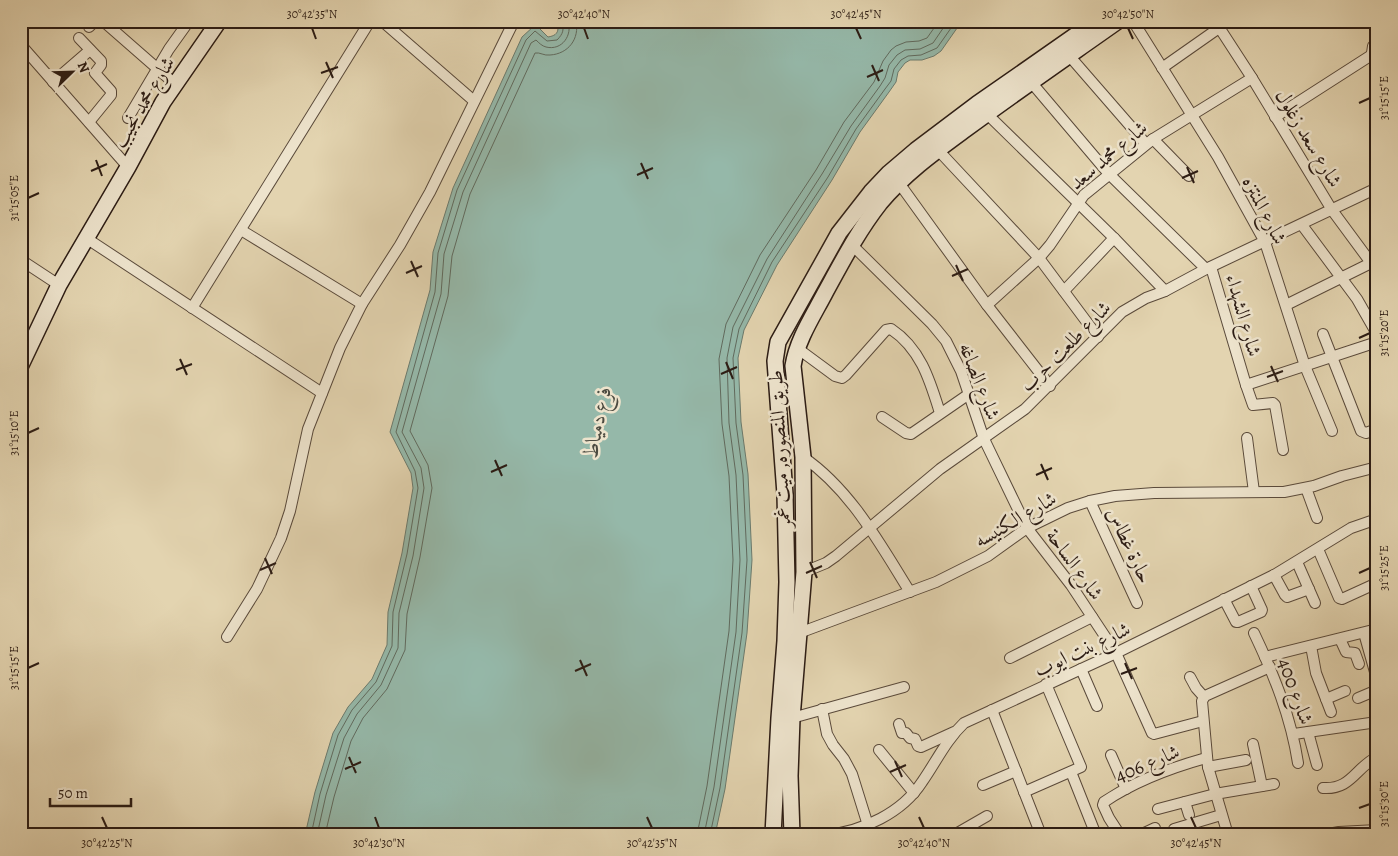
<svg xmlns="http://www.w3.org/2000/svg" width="1398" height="856" viewBox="0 0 1398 856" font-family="Alegreya,Amiri,serif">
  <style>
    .water { fill: #95b8a9; stroke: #6b7a6d }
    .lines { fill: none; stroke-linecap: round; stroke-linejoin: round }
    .shore { stroke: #606a5e; stroke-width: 1 }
    .street-casing { stroke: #5a4a3b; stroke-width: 12 }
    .secondary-casing { stroke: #2c1c14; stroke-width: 18 }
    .street { stroke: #ede3cc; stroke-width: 10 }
    .secondary { stroke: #ede3cc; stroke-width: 15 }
    .ticks { fill: none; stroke: #2c1c14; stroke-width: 2 }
    .labels { text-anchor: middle; stroke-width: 5; stroke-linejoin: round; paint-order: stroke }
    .street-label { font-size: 20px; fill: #2c1c14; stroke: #ede3cc }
    .water-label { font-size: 21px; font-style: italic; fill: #4c4b41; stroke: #ede3cc }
    .neatline { fill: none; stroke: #2c1c14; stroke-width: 2 }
    .ticks-label { font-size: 12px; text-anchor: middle; fill: #2c1c14 }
  </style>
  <rect width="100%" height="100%" fill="#e3d4b0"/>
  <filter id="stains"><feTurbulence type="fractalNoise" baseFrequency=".004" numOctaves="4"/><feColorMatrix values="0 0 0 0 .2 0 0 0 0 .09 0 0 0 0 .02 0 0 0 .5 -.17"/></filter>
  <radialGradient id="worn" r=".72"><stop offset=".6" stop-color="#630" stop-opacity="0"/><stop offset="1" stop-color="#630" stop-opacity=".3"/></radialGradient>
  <path class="water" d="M554,21H962L941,51L934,56L922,60H910L905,63L898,72L896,82L889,92L860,132L832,180L777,265L744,330L738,358L741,422L748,474L752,560L747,633L725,789L715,835H305L315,792L333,733L348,707L372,679L387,645L388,612L402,553L413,488L411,473L390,432L430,290L433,252L453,188L522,37L534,26L538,27L548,37C554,36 558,34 558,28Z"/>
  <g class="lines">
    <g class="shore">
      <path d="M311,835L320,794L338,735L352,710L376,682L392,646L393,612L407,554L418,488L415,471L396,432L435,292L438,253L457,190L526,40L535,31L547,41L557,40C563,34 565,29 561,21"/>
      <path d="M317,835L326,795L344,738L357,714L381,685L398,648L399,613L413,556L424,488L421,468L402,432L441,294L444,254L463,192L531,43L536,40C539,43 542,46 546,47C562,51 573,35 568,21"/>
      <path d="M325,835L334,797L351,741L363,718L387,689L405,650L407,614L420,557L432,488L428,465L410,431L448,296L452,256L470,194L535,53C540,52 544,56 550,55C568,54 580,39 576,21"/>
      <polyline points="697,835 707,786 729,631 733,560 729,476 722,424 719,359 726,324 760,255 816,170 844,122 874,82 883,61 891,50 896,46 906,42 919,41 927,38 939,21"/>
      <polyline points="704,835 714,787 736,632 740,560 736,475 729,423 727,358 733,327 767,259 822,174 851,126 880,86 885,78 889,65 897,55 905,50 920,49 933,43 948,21"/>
      <polyline points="710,835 720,788 742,633 747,560 743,475 736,423 733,358 739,329 772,262 828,177 856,129 885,89 891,81 894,69 901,60 908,56 921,55 937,48 956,21"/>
    </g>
    <g class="street-casing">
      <g id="street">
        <polyline points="103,21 175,84"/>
        <polyline points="382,21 474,101"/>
        <polyline points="1133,21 1218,157 1265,242 1305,366 1332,431"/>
        <polyline points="1215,21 1252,78 1332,210 1377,271"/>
        <polyline points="89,27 95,21"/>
        <polyline points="79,38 101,61 101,65 95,73 111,91 111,95 89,122"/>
        <polyline points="21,45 128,167"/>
        <polyline points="1066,52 1146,144"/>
        <polyline points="1162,68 1219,28"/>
        <polyline points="53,82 90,50"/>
        <polyline points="1031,82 1109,174 1206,269"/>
        <polyline points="983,110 1114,238 1165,291"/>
        <polyline points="1275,117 1370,56 1372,53 1373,46 1377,43"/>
        <polyline points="128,118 169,49 189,21"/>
        <polyline points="1153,139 1189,176"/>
        <polyline points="938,150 1039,258 1098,337"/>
        <polyline points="899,183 987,305 1050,386"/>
        <polyline points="1302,225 1357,299 1377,334"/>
        <polyline points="241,230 362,304"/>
        <polyline points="86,238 322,393"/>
        <polyline points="851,244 932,324 946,341 961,371 984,439 1027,528 1071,585 1116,653 1152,733 1154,734 1203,721"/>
        <polyline points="21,260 59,285"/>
        <polyline points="1211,267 1246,385 1377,342"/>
        <polyline points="1064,291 1114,238"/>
        <polyline points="987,305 1039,258 1050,245 1084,195 1153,139 1252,78"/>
        <polyline points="1286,305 1371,263"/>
        <polyline points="192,308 370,21"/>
        <polyline points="1323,334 1361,431 1366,433 1377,429"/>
        <path d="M797,348L835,376L842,378L846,375L886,330L891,329C921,349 930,381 940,413"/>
        <polyline points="1246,385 1253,405 1273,403 1275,405 1283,450"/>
        <polyline points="882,417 906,433 911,434 969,394"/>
        <polyline points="1247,438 1254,492"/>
        <path d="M803,457C851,490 880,544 910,592"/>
        <polyline points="1306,488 1317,518"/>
        <polyline points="1090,501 1137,603"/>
        <polyline points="1318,549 1339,598 1342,599 1377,583"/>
        <polyline points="1297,562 1315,603"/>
        <polyline points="804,572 826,563 836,556 940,469 1025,409 1122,312 1146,298 1165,291 1206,269 1377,188"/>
        <polyline points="1274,575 1285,595 1287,597 1309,589"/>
        <polyline points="1224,599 1236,622 1238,622 1261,612 1262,610 1251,586"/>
        <polyline points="799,633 936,582 988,556 1027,528 1068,508 1090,501 1115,496 1154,493 1284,492 1314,486 1342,476 1377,467"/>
        <path d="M1254,633C1274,675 1291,717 1298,763"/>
        <polyline points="1364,633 1377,679"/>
        <polyline points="227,637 257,589 281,538 290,511 308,429 340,348 362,304 400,245 430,192 514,21"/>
        <polyline points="1340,639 1346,652 1355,653 1359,664"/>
        <polyline points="1311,646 1316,673 1331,712"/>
        <polyline points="1265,657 1377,629"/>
        <polyline points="1010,658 1092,617"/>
        <polyline points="1081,669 1097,706"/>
        <polyline points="1190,677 1196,688 1204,697"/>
        <polyline points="1358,698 1377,690"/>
        <polyline points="1326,699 1345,691"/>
        <polyline points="822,709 827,734 833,745 844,759 852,774 871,835"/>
        <polyline points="992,710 1041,835"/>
        <polyline points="792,718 904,687"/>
        <polyline points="899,724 902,733 906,733 910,738 915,739 918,746 921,747 954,732"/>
        <polyline points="1308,732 1317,765"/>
        <polyline points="1294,734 1377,722"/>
        <polyline points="1253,744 1262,786"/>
        <polyline points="879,750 914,793"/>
        <polyline points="1111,755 1126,789"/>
        <polyline points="1208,767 1246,760"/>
        <polyline points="1071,772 1096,835"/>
        <polyline points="983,785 1016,771"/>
        <path d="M1323,788C1351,790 1355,768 1377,757"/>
        <polyline points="1024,792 1081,767 1046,684"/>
        <polyline points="1185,802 1189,815"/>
        <polyline points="1158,809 1215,794 1274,784"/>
        <polyline points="1376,811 1377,811"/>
        <polyline points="1174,829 1221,815"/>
        <path d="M827,835C863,831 902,813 922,782C936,762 946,740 964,723L1116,653L1274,575L1351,528L1377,519"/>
        <polyline points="954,835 987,816"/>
        <path d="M1120,835L1109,818L1103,805L1104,802C1135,781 1170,768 1206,758"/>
        <polyline points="1140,835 1155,828"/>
        <polyline points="1228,835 1208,767 1202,701 1205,696 1270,667"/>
        <polyline points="1323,835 1339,832 1377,830"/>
      </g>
    </g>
    <g class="secondary-casing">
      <g id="secondary">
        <polyline points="21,365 59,285 128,167 163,102 219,21"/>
        <polyline points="773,835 779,718 785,641 787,582 785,494 775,361 778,342 839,233 871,192 889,173 916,150 977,104 1096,21"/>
        <path d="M792,835L790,776L792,718L804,572L803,457L793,366C797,340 813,316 825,293C842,262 858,231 880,203C905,173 936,151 966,129C1016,92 1067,57 1118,21"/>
      </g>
    </g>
    <use href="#street" class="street"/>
    <use href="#secondary" class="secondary"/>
  </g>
  <path class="ticks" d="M312,28L316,39M584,28L588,39M856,28L861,39M1128,28L1133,39M326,62L333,78M872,65L879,81M321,73L338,67M867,77L883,70M1359,103L1370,98M96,160L102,176M641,163L648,179M1187,167L1194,183M91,171L107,164M637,175L653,168M1182,178L1198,171M28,198L39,193M411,261L418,277M956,265L963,281M406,273L422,266M952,276L968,269M1359,338L1370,333M180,359L187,375M726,362L733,379M1271,366L1278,382M176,370L192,364M721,374L737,367M1267,377L1283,371M28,433L39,428M495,460L502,476M1041,464L1048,480M491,472L507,465M1036,475L1052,468M265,558L272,574M810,562L817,578M260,570L276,563M806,573L822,566M1359,573L1370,568M580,660L587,676M1125,663L1132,679M28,668L39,663M575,671L591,664M1121,674L1137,668M349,757L356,773M895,761L902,777M345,769L361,762M890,772L906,765M1359,808L1370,804M102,817L107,828M375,817L379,828M647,817L652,828M919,817L924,828M1191,817L1196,828"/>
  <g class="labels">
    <g class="street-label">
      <text transform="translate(143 102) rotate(-59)" y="7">شارع محمد نجيب</text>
      <text transform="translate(1309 138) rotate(59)" y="7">شارع سعد زغلول</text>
      <text transform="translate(1108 155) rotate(-40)" y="7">شارع محمد سعد</text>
      <text transform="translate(1265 210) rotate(63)" y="7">شارع المنتزه</text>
      <text transform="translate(1244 315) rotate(74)" y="7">شارع الشهداء</text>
      <text transform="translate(1065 346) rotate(-45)" y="7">شارع طلعت حرب</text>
      <text transform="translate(980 381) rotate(69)" y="7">شارع الصاغه</text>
      <text transform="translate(779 449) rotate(-93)" y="7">طريق المنصوره, ميت غمر</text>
      <text transform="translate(1015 519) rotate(-30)" y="7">شارع الكنيسه</text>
      <text transform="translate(1130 545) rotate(65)" y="7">حارة غطاس</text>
      <text transform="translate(1075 564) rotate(54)" y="7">شارع الساحة</text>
      <text transform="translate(1082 649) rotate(-25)" y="7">شارع بنت ايوب</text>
      <text transform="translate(1296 691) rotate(70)" y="7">شارع 400</text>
      <text transform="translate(1147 763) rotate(-23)" y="7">شارع 406</text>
    </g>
    <g class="water-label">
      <text transform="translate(597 422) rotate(-78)" y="7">فرع دمياط</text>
    </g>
  </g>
  <rect width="1398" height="856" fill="none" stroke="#e3d4b0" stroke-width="55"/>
  <g transform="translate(72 72) rotate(67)" stroke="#ede3cc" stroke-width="4" paint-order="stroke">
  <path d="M0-4L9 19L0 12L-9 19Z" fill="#2c1c14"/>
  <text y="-8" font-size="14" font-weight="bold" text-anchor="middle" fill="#2c1c14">N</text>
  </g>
  <path d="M50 798v8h81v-8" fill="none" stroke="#2c1c14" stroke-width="2.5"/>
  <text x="58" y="798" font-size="15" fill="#2c1c14" stroke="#ede3cc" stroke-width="4" paint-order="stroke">50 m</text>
  <rect x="28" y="28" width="1342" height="800" class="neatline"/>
  <g class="ticks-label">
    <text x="312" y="18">30°42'35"N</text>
    <text x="584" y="18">30°42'40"N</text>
    <text x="856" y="18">30°42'45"N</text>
    <text x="1128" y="18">30°42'50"N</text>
    <text transform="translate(1384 98) rotate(-90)" y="4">31°15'15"E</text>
    <text transform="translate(14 198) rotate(-90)" y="4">31°15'05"E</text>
    <text transform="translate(1384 333) rotate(-90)" y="4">31°15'20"E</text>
    <text transform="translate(14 433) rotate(-90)" y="4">31°15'10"E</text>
    <text transform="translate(1384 568) rotate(-90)" y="4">31°15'25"E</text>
    <text transform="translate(14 668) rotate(-90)" y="4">31°15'15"E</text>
    <text transform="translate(1384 804) rotate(-90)" y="4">31°15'30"E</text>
    <text x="107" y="847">30°42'25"N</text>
    <text x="379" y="847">30°42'30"N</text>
    <text x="652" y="847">30°42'35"N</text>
    <text x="924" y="847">30°42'40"N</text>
    <text x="1196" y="847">30°42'45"N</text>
  </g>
  <rect width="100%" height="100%" filter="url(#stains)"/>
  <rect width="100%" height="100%" fill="url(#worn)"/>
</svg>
